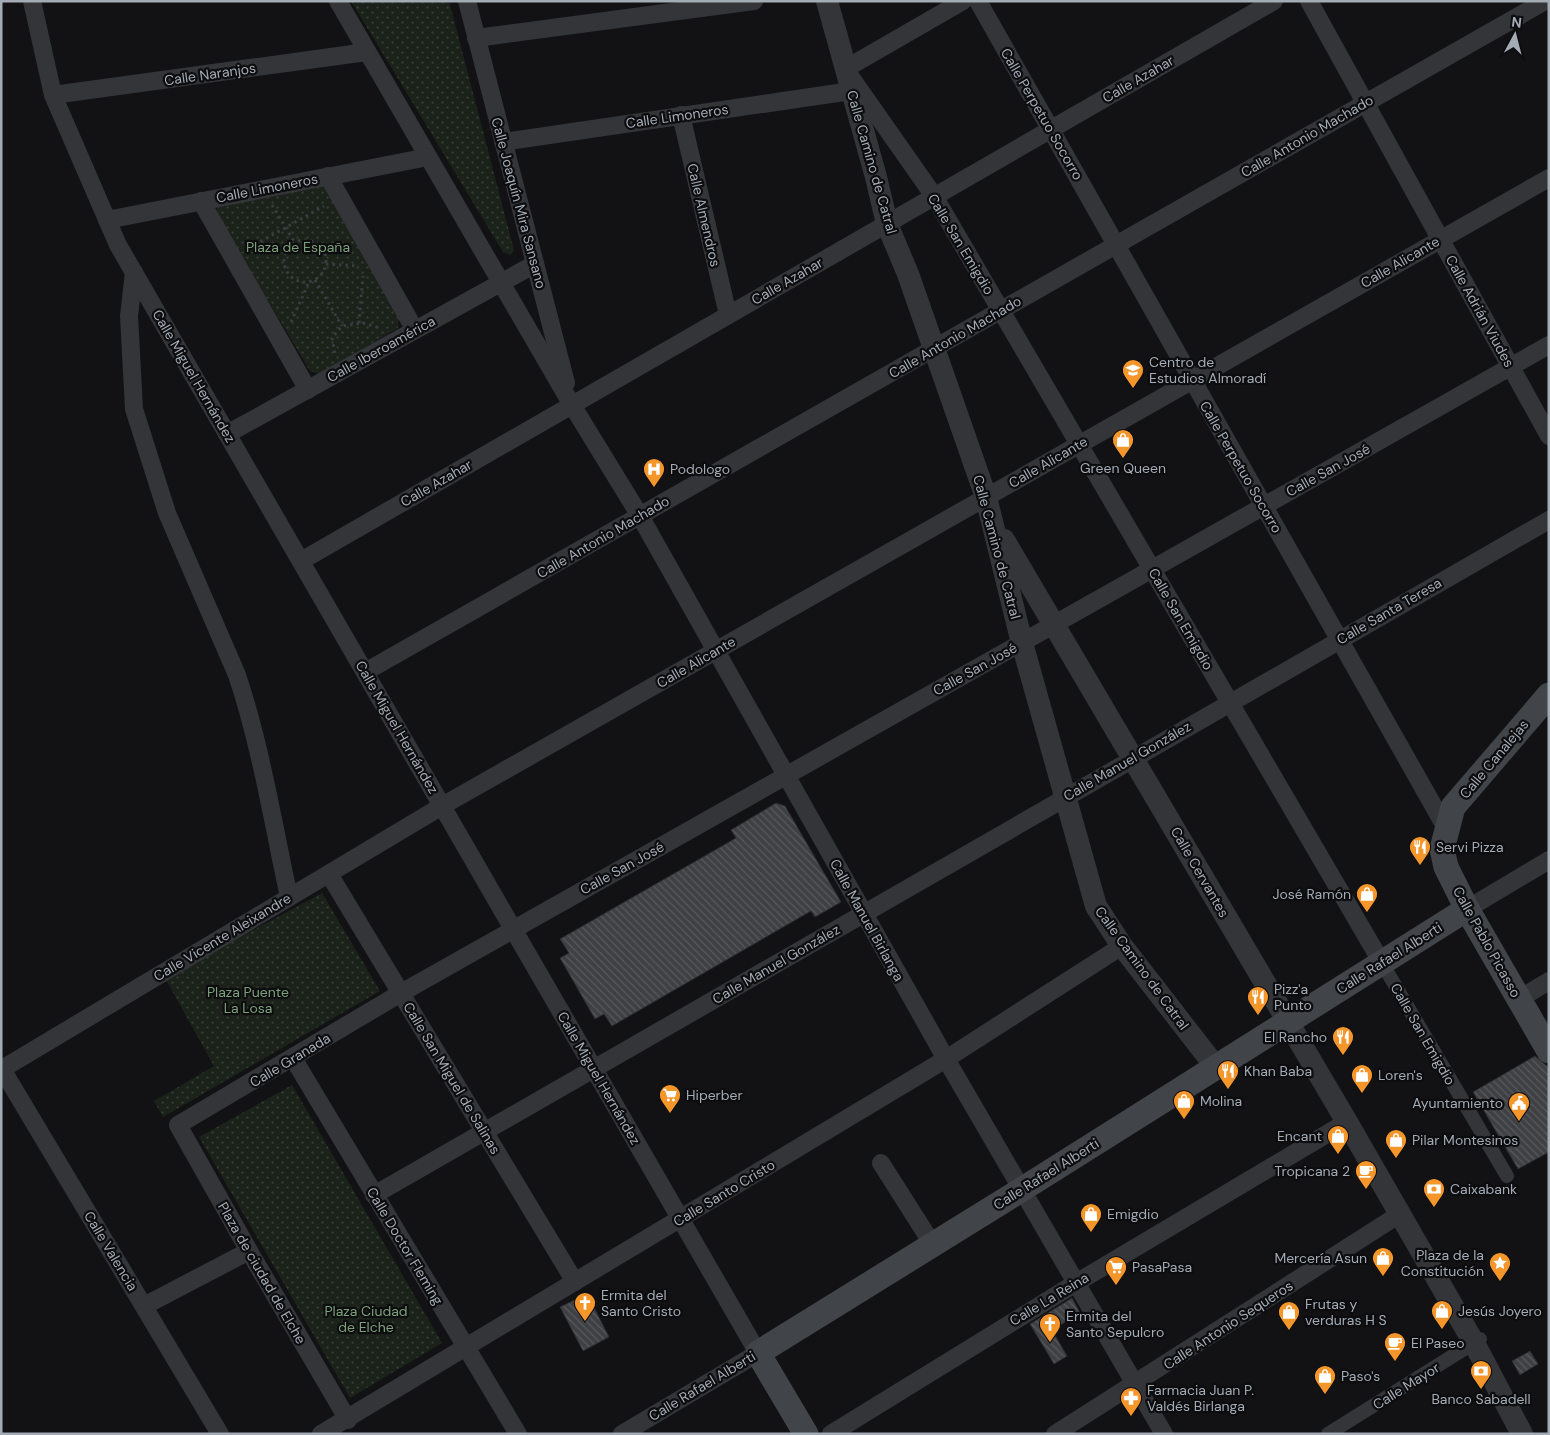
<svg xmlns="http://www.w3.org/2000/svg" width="1550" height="1435" viewBox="0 0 1550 1435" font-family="'DM Sans',sans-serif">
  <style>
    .park { fill: url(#park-dots) }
    .building { fill: url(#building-back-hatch); stroke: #2c2c30 }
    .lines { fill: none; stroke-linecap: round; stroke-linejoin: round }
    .path { stroke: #393c40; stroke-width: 3; stroke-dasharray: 2.5 4; stroke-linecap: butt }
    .pedestrian { stroke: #333539; stroke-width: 14 }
    .minor { stroke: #333539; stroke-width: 18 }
    .tertiary { stroke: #333539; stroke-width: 22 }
    .secondary { stroke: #414449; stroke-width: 25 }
    .labels { text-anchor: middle; stroke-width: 4.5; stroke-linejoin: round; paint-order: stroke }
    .street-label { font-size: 14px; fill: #a3abb5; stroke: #0d0d0f }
    .park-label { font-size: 14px; fill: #7ca07a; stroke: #0d0d0f }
    .poi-label { font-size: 14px; fill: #a3abb5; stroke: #0d0d0f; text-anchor: start }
  </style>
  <defs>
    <pattern id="park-dots" width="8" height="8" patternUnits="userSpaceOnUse" patternTransform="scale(1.25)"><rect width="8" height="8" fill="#1a221a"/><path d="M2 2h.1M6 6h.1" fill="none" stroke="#383f39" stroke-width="1.8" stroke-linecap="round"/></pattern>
    <pattern id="building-back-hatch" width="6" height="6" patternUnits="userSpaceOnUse" patternTransform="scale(1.25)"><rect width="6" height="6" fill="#3e4044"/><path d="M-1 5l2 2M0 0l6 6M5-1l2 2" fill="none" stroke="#57595d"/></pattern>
  </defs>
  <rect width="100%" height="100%" fill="#121214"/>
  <g class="park">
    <polygon points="351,1 449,1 514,250 510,255 503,252"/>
    <polygon points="316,185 327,188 399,318 398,328 320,374 310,371 216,213 219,203"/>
    <polygon points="322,893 380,991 163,1117 154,1101 214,1066 165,978"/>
    <polygon points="292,1085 442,1343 350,1398 199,1137"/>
  </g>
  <g class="building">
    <polygon points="776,803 785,806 841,902 815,917 811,911 612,1026 604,1014 595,1019 560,958 569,953 560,939 736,838 731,830"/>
    <polygon points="1535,1056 1549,1068 1549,1152 1518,1169 1473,1092"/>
    <polygon points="587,1294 609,1337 583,1351 560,1307"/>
    <polygon points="1072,1298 1080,1313 1052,1330 1067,1356 1054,1364 1030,1324"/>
    <polygon points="1530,1351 1538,1364 1520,1375 1512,1361"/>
  </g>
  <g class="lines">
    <g class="path">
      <polyline points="272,205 295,243"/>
      <circle cx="305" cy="261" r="21"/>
      <polyline points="249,248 324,206"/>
      <polyline points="326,264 359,266"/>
      <polyline points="315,280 342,326"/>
      <polyline points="291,322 309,282"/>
      <polyline points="359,323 363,276"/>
      <polyline points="335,353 332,338 342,326 363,323 380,328"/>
    </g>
    <g class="pedestrian">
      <polyline points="1382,963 1507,1176"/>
      <polyline points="1328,1434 1480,1339"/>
    </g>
    <g class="minor">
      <polyline points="32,1 53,95 118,245 758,1353 622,1434"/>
      <polyline points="338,1 572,405 640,516 946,1059 1164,1434"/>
      <polyline points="467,1 566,383"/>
      <polyline points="963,1 845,69 934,196 1382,963"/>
      <polyline points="978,1 1446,828"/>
      <polyline points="1309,1 1549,436"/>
      <polyline points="476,38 754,1"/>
      <polyline points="53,95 367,52"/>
      <polyline points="681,115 728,315"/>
      <polyline points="503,142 851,91"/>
      <polyline points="328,176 415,330"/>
      <polyline points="201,201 308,390"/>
      <polyline points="107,220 428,157"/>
      <path d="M134,272L129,316L134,409L167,513L237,675C261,747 273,823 289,897"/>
      <polyline points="227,434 535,264"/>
      <polyline points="301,561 1274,1"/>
      <polyline points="365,672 1545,1"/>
      <polyline points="329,874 575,1282"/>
      <polyline points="1467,909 1549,860"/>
      <polyline points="1519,999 1549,981"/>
      <polyline points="293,1058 518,1434"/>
      <polyline points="881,1163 933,1245"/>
      <polyline points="374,1195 1549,520"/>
      <polyline points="144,1306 249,1251"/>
      <polyline points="348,1420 249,1251 178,1125 401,993 1549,345"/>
      <polyline points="220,1434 2,1069 442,806 1549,178"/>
      <polyline points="321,1434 946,1059 1122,946"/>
      <polyline points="831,1434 1076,1283 1347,1122"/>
      <polyline points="1055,1434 1400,1214"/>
    </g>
    <g class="tertiary">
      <polyline points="827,1 876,177 887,224 908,274 986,497 1022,643 1096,906 1122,946 1215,1066"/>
      <polyline points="1004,540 1347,1122 1474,1343 1522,1434"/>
    </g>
    <g class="secondary">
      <polyline points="1549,695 1453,807 1442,849 1446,867 1467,909 1549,1051"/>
      <polyline points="806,1434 758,1353 1021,1190 1467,909"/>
    </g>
  </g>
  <defs>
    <g id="school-pin" transform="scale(1.125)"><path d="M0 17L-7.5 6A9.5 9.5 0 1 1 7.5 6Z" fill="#f4962a" stroke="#0d0d0f"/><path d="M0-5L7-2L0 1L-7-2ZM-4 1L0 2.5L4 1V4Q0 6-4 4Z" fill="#fff"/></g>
    <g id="shop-pin" transform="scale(1.125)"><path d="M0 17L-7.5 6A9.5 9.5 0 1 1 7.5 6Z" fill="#f4962a" stroke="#0d0d0f"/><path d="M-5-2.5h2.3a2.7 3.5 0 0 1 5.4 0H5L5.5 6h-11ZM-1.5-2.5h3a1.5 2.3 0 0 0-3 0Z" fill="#fff"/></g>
    <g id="hospital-pin" transform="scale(1.125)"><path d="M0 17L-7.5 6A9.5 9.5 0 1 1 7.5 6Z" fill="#f4962a" stroke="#0d0d0f"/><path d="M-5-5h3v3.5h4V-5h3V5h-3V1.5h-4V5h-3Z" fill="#fff"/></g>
    <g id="restaurant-pin" transform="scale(1.125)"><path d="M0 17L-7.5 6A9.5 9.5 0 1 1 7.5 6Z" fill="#f4962a" stroke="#0d0d0f"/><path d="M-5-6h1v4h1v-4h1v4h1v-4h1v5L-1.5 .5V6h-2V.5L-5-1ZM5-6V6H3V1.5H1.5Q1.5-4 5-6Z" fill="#fff"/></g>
    <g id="supermarket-pin" transform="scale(1.125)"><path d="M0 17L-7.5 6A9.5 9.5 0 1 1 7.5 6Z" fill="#f4962a" stroke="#0d0d0f"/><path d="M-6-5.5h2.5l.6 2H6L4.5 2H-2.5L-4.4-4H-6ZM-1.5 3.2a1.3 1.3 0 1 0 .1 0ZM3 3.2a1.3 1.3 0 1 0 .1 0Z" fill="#fff"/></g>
    <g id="civic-pin" transform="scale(1.125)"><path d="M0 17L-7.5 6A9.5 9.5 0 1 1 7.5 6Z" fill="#f4962a" stroke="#0d0d0f"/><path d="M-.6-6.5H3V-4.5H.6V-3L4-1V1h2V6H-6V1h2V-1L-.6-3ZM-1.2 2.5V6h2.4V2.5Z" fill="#fff"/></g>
    <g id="cafe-pin" transform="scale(1.125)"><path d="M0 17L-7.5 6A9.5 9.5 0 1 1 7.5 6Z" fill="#f4962a" stroke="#0d0d0f"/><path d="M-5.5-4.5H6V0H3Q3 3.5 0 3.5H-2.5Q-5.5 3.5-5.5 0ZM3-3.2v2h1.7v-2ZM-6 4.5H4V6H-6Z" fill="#fff"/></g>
    <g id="bank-pin" transform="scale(1.125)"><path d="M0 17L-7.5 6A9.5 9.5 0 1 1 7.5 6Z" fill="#f4962a" stroke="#0d0d0f"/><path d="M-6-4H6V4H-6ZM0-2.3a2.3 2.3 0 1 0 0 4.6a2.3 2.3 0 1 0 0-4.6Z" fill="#fff"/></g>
    <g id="sight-pin" transform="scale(1.125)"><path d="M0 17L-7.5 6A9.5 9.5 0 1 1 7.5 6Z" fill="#f4962a" stroke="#0d0d0f"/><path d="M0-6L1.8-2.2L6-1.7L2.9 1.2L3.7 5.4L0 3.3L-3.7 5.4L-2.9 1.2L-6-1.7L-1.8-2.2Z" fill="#fff"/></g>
    <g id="church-pin" transform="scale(1.125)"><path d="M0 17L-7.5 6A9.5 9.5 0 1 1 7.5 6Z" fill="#f4962a" stroke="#0d0d0f"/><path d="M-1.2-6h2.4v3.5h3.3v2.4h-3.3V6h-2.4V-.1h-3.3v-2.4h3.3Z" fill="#fff"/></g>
    <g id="pharmacy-pin" transform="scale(1.125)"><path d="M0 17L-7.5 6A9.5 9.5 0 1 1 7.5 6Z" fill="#f4962a" stroke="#0d0d0f"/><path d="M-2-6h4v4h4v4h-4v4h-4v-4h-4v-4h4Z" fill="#fff"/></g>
  </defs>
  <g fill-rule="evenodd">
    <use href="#school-pin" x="1133" y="370"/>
    <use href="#shop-pin" x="1123" y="440"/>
    <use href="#hospital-pin" x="654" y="469"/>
    <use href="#restaurant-pin" x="1420" y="847"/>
    <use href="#shop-pin" x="1367" y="894"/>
    <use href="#restaurant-pin" x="1258" y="997"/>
    <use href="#restaurant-pin" x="1343" y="1037"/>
    <use href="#restaurant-pin" x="1228" y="1071"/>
    <use href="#shop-pin" x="1362" y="1075"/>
    <use href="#supermarket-pin" x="670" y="1095"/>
    <use href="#shop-pin" x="1184" y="1101"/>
    <use href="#civic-pin" x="1519" y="1103"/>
    <use href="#shop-pin" x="1338" y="1136"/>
    <use href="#shop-pin" x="1396" y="1140"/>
    <use href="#cafe-pin" x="1366" y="1171"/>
    <use href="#bank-pin" x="1434" y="1189"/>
    <use href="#shop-pin" x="1091" y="1214"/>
    <use href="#shop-pin" x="1383" y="1258"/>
    <use href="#sight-pin" x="1500" y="1263"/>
    <use href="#supermarket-pin" x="1116" y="1267"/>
    <use href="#church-pin" x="585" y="1303"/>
    <use href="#shop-pin" x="1442" y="1311"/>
    <use href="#shop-pin" x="1289" y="1312"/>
    <use href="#church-pin" x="1050" y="1324"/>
    <use href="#cafe-pin" x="1395" y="1343"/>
    <use href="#bank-pin" x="1481" y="1371"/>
    <use href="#shop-pin" x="1325" y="1376"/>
    <use href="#pharmacy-pin" x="1131" y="1398"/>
  </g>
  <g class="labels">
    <g class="street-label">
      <text transform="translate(210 74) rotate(-8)" y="5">Calle Naranjos</text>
      <text transform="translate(1138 79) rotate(-30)" y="5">Calle Azahar</text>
      <text transform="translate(1042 114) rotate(60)" y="5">Calle Perpetuo Socorro</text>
      <text transform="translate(677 116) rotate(-8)" y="5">Calle Limoneros</text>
      <text transform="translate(1307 136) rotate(-30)" y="5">Calle Antonio Machado</text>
      <text transform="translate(872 162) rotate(74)" y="5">Calle Camino de Catral</text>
      <text transform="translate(267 188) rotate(-11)" y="5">Calle Limoneros</text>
      <text transform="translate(519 203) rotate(75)" y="5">Calle Joaquín Mira Sansano</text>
      <text transform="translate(704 215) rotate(77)" y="5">Calle Almendros</text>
      <text transform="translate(961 244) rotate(59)" y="5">Calle San Emigdio</text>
      <text transform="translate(1400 262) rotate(-30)" y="5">Calle Alicante</text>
      <text transform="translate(787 281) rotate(-30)" y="5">Calle Azahar</text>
      <text transform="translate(1480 311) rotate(61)" y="5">Calle Adrián Viudes</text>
      <text transform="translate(955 337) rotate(-30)" y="5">Calle Antonio Machado</text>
      <text transform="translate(381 349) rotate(-29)" y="5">Calle Iberoamérica</text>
      <text transform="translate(194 376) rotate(60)" y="5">Calle Miguel Hernández</text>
      <text transform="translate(1048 462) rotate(-30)" y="5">Calle Alicante</text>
      <text transform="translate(1241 467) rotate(60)" y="5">Calle Perpetuo Socorro</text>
      <text transform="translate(1328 470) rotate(-29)" y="5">Calle San José</text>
      <text transform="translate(436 483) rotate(-30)" y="5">Calle Azahar</text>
      <text transform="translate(603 537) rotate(-30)" y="5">Calle Antonio Machado</text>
      <text transform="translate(997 547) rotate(75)" y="5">Calle Camino de Catral</text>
      <text transform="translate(1389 611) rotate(-30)" y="5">Calle Santa Teresa</text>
      <text transform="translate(1181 619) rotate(60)" y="5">Calle San Emigdio</text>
      <text transform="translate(696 662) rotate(-30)" y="5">Calle Alicante</text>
      <text transform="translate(975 669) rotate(-29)" y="5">Calle San José</text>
      <text transform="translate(397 727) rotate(60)" y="5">Calle Miguel Hernández</text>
      <text transform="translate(1494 759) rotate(-50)" y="5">Calle Canalejas</text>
      <text transform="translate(1127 761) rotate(-30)" y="5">Calle Manuel González</text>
      <text transform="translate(622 868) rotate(-29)" y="5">Calle San José</text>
      <text transform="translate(1200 872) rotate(60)" y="5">Calle Cervantes</text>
      <text transform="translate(867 920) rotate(61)" y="5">Calle Manuel Birlanga</text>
      <text transform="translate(222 937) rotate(-31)" y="5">Calle Vicente Aleixandre</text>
      <text transform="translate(1487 942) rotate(61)" y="5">Calle Pablo Picasso</text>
      <text transform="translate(1389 958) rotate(-32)" y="5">Calle Rafael Alberti</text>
      <text transform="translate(776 964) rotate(-30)" y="5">Calle Manuel González</text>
      <text transform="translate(1142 968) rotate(54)" y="5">Calle Camino de Catral</text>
      <text transform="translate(1423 1034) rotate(60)" y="5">Calle San Emigdio</text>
      <text transform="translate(290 1060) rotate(-31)" y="5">Calle Granada</text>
      <text transform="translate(452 1078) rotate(59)" y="5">Calle San Miguel de Salinas</text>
      <text transform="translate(599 1078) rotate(60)" y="5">Calle Miguel Hernández</text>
      <text transform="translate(1046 1174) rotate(-32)" y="5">Calle Rafael Alberti</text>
      <text transform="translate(724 1193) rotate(-31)" y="5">Calle Santo Cristo</text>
      <text transform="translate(405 1246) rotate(59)" y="5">Calle Doctor Fleming</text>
      <text transform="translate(111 1251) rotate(59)" y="5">Calle Valencia</text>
      <text transform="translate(262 1273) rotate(60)" y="5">Plaza de ciudad de Elche</text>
      <text transform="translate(1049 1299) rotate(-31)" y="5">Calle La Reina</text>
      <text transform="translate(1228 1325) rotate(-33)" y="5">Calle Antonio Sequeros</text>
      <text transform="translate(702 1386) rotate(-31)" y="5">Calle Rafael Alberti</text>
      <text transform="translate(1406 1386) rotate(-32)" y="5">Calle Mayor</text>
    </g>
    <g class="park-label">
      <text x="298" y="252">Plaza de España</text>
      <text x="248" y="997">Plaza Puente<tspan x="248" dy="16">La Losa</tspan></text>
      <text x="366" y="1316">Plaza Ciudad<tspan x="366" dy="16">de Elche</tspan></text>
    </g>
    <g class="poi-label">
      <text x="1149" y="367">Centro de<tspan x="1149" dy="16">Estudios Almoradí</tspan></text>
      <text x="1123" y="473" text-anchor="middle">Green Queen</text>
      <text x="670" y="474">Podologo</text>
      <text x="1436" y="852">Servi Pizza</text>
      <text x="1351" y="899" text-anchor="end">José Ramón</text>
      <text x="1274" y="994">Pizz'a<tspan x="1274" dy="16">Punto</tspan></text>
      <text x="1327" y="1042" text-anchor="end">El Rancho</text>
      <text x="1244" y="1076">Khan Baba</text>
      <text x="1378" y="1080">Loren's</text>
      <text x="686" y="1100">Hiperber</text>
      <text x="1200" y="1106">Molina</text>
      <text x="1503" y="1108" text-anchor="end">Ayuntamiento</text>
      <text x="1322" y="1141" text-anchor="end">Encant</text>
      <text x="1412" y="1145">Pilar Montesinos</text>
      <text x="1350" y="1176" text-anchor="end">Tropicana 2</text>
      <text x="1450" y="1194">Caixabank</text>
      <text x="1107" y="1219">Emigdio</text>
      <text x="1484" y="1260" text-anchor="end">Plaza de la<tspan x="1484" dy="16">Constitución</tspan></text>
      <text x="1367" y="1263" text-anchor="end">Mercería Asun</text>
      <text x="1132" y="1272">PasaPasa</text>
      <text x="601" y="1300">Ermita del<tspan x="601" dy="16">Santo Cristo</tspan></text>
      <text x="1305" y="1309">Frutas y<tspan x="1305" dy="16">verduras H S</tspan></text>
      <text x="1458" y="1316">Jesús Joyero</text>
      <text x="1066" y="1321">Ermita del<tspan x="1066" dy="16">Santo Sepulcro</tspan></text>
      <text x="1411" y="1348">El Paseo</text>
      <text x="1341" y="1381">Paso's</text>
      <text x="1147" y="1395">Farmacia Juan P.<tspan x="1147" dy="16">Valdés Birlanga</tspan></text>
      <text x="1481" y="1404" text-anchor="middle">Banco Sabadell</text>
    </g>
  </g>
  <rect width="1550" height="1435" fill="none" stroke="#a3abb5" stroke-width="5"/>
  <g transform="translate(1515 35) rotate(7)" stroke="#0d0d0f" stroke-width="4" paint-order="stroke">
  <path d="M0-4L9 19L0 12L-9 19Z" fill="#a3abb5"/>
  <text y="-8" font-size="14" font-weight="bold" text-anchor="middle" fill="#a3abb5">N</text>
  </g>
</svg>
